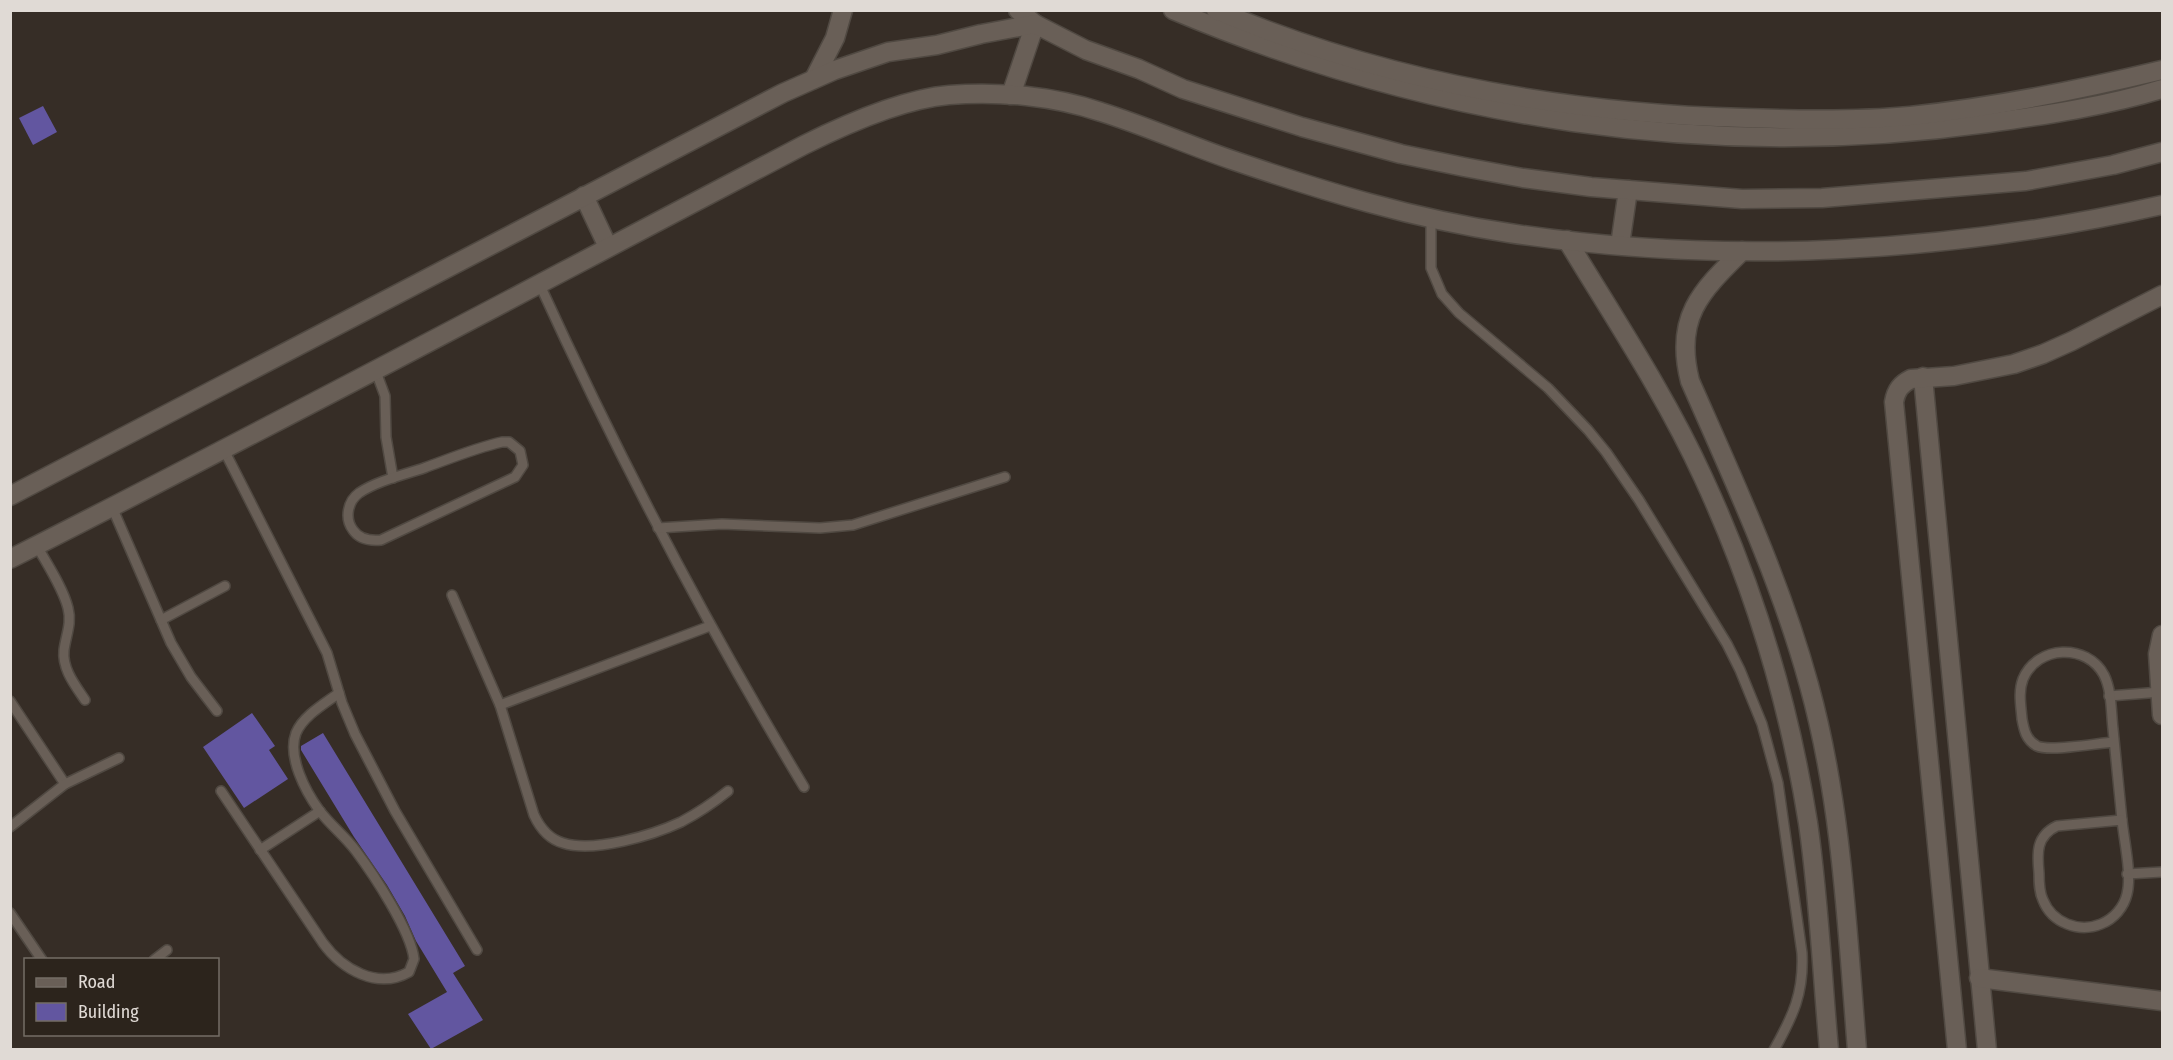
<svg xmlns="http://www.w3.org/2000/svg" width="2173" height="1060" viewBox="0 0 2173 1060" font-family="'Fira Sans Condensed',sans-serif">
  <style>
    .building { fill: #6256a0 }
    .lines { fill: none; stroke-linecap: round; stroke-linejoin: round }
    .service-casing { stroke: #504942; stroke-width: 12 }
    .minor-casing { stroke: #504942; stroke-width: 21 }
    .tertiary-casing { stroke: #504942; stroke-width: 21 }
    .service { stroke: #695f57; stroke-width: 9 }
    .minor { stroke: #695f57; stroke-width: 18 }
    .tertiary { stroke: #695f57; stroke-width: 18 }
  </style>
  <rect width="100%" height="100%" fill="#362d26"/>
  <g class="building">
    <polygon points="43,106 57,132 33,145 19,118"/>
    <polygon points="252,713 275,746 269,750 288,779 244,808 203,747"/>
    <polygon points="323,733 465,966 453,973 483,1020 431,1049 408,1014 447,992 416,941 405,916 387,885 354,837 301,750 301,746"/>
  </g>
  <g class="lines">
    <g class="service-casing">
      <g id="service">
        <path d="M1431,219V268L1442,294L1459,313L1548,388L1588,430L1606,452L1639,500L1727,644L1740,670L1762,724L1778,783L1802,953C1804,993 1793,1016 1774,1050"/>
        <path d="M539,283C618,456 706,624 804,787"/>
        <polyline points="375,369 385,396 386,437 393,478"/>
        <path d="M502,442H509L520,451L523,465L515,477L381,540C370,541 359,539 353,530C344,518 348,501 359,493C377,481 403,475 424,468C449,459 475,448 502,442Z"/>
        <polyline points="224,450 327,653 342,703 355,734 395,811 477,950"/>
        <polyline points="112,507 171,643 191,677 217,711"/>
        <polyline points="658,528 722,524 820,528 853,525 1005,477"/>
        <path d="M37,546C47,564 63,588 68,608C72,623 66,635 64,650C62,669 75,685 85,700"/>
        <path d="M452,595L500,705L534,815C540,828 549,839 563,843C594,853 653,835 681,822C698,813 713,803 728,791"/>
        <polyline points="161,620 225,586"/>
        <polyline points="2109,696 2161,692"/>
        <polyline points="10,701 65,784"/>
        <polyline points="500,705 710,626"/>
        <path d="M2114,742C2098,743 2050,752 2037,746C2026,740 2024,730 2022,719C2021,706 2018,692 2023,679C2037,645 2087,643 2104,675C2112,691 2111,712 2113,729C2116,759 2119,790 2122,820"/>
        <path d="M221,791L323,943C342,969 377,990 409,972L414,959C411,931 374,875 356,851C345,836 330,825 319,810C306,792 287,757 296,733C303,716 324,704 339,693"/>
        <path d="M2122,820C2124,841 2132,874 2127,894C2124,907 2114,919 2101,924C2079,933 2052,923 2043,900C2039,892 2039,882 2039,873C2037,853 2036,836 2057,826Z"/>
        <polyline points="10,827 65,784 119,758"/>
        <polyline points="260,850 320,811"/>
        <polyline points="2127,874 2162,872"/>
        <polyline points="10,913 42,960"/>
        <polyline points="154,960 167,950"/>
      </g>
    </g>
    <g class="minor-casing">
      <g id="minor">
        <polyline points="1018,10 1035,24"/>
        <path d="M1173,10C1432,119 1709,162 1988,123C2047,115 2106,106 2162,89"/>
        <path d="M1216,10C1384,81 1563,113 1745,118C1798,120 1857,121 1910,116C1995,107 2079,90 2162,70"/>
        <polyline points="814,79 835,38 843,10"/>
        <path d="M1567,240C1614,318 1665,394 1703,477C1754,587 1789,703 1808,823C1819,898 1822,974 1829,1050"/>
        <path d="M1742,251C1700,292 1674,318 1690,381C1734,481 1780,579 1809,685C1842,804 1847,927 1857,1050"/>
        <polyline points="1923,377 1987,1050"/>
        <polyline points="2162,635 2158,654 2162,715"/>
        <polyline points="1979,978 2162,1001"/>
        <path d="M1957,1050L1894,402C1896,390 1901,384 1911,379L1954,376L2014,364L2043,354L2072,341L2162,295"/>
      </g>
    </g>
    <g class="tertiary-casing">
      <g id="tertiary">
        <polyline points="1011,95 1035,24"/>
        <polyline points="584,196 608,247"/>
        <polyline points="1620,245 1628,190"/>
        <polyline points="10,496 783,93 835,70 888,52 937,45 981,34 1035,24 1086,50 1139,69 1183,89 1302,127 1401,154 1464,167 1523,178 1591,187 1742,199 1822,198 2026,181 2113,165 2162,152"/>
        <path d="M10,559C277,424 540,283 804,145C846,124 902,99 949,95C999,91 1054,96 1101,112C1146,126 1188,145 1232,160C1323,191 1414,219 1509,233C1725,266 1950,253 2162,205"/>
      </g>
    </g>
    <use href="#service" class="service"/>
    <use href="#minor" class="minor"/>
    <use href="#tertiary" class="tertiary"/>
  </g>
  <rect width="2173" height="1060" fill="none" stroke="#e0dad5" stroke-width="24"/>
  <rect x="24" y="958" width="195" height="78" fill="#2c241c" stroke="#746d66" stroke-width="1.5"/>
  <rect x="36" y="978" width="30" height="9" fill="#695f57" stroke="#746d66" stroke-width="1.5"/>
  <text x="78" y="988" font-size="18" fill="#e0dad5">Road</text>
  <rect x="36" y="1003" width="30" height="18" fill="#6256a0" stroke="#746d66" stroke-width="1.5"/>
  <text x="78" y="1018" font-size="18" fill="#e0dad5">Building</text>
</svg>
